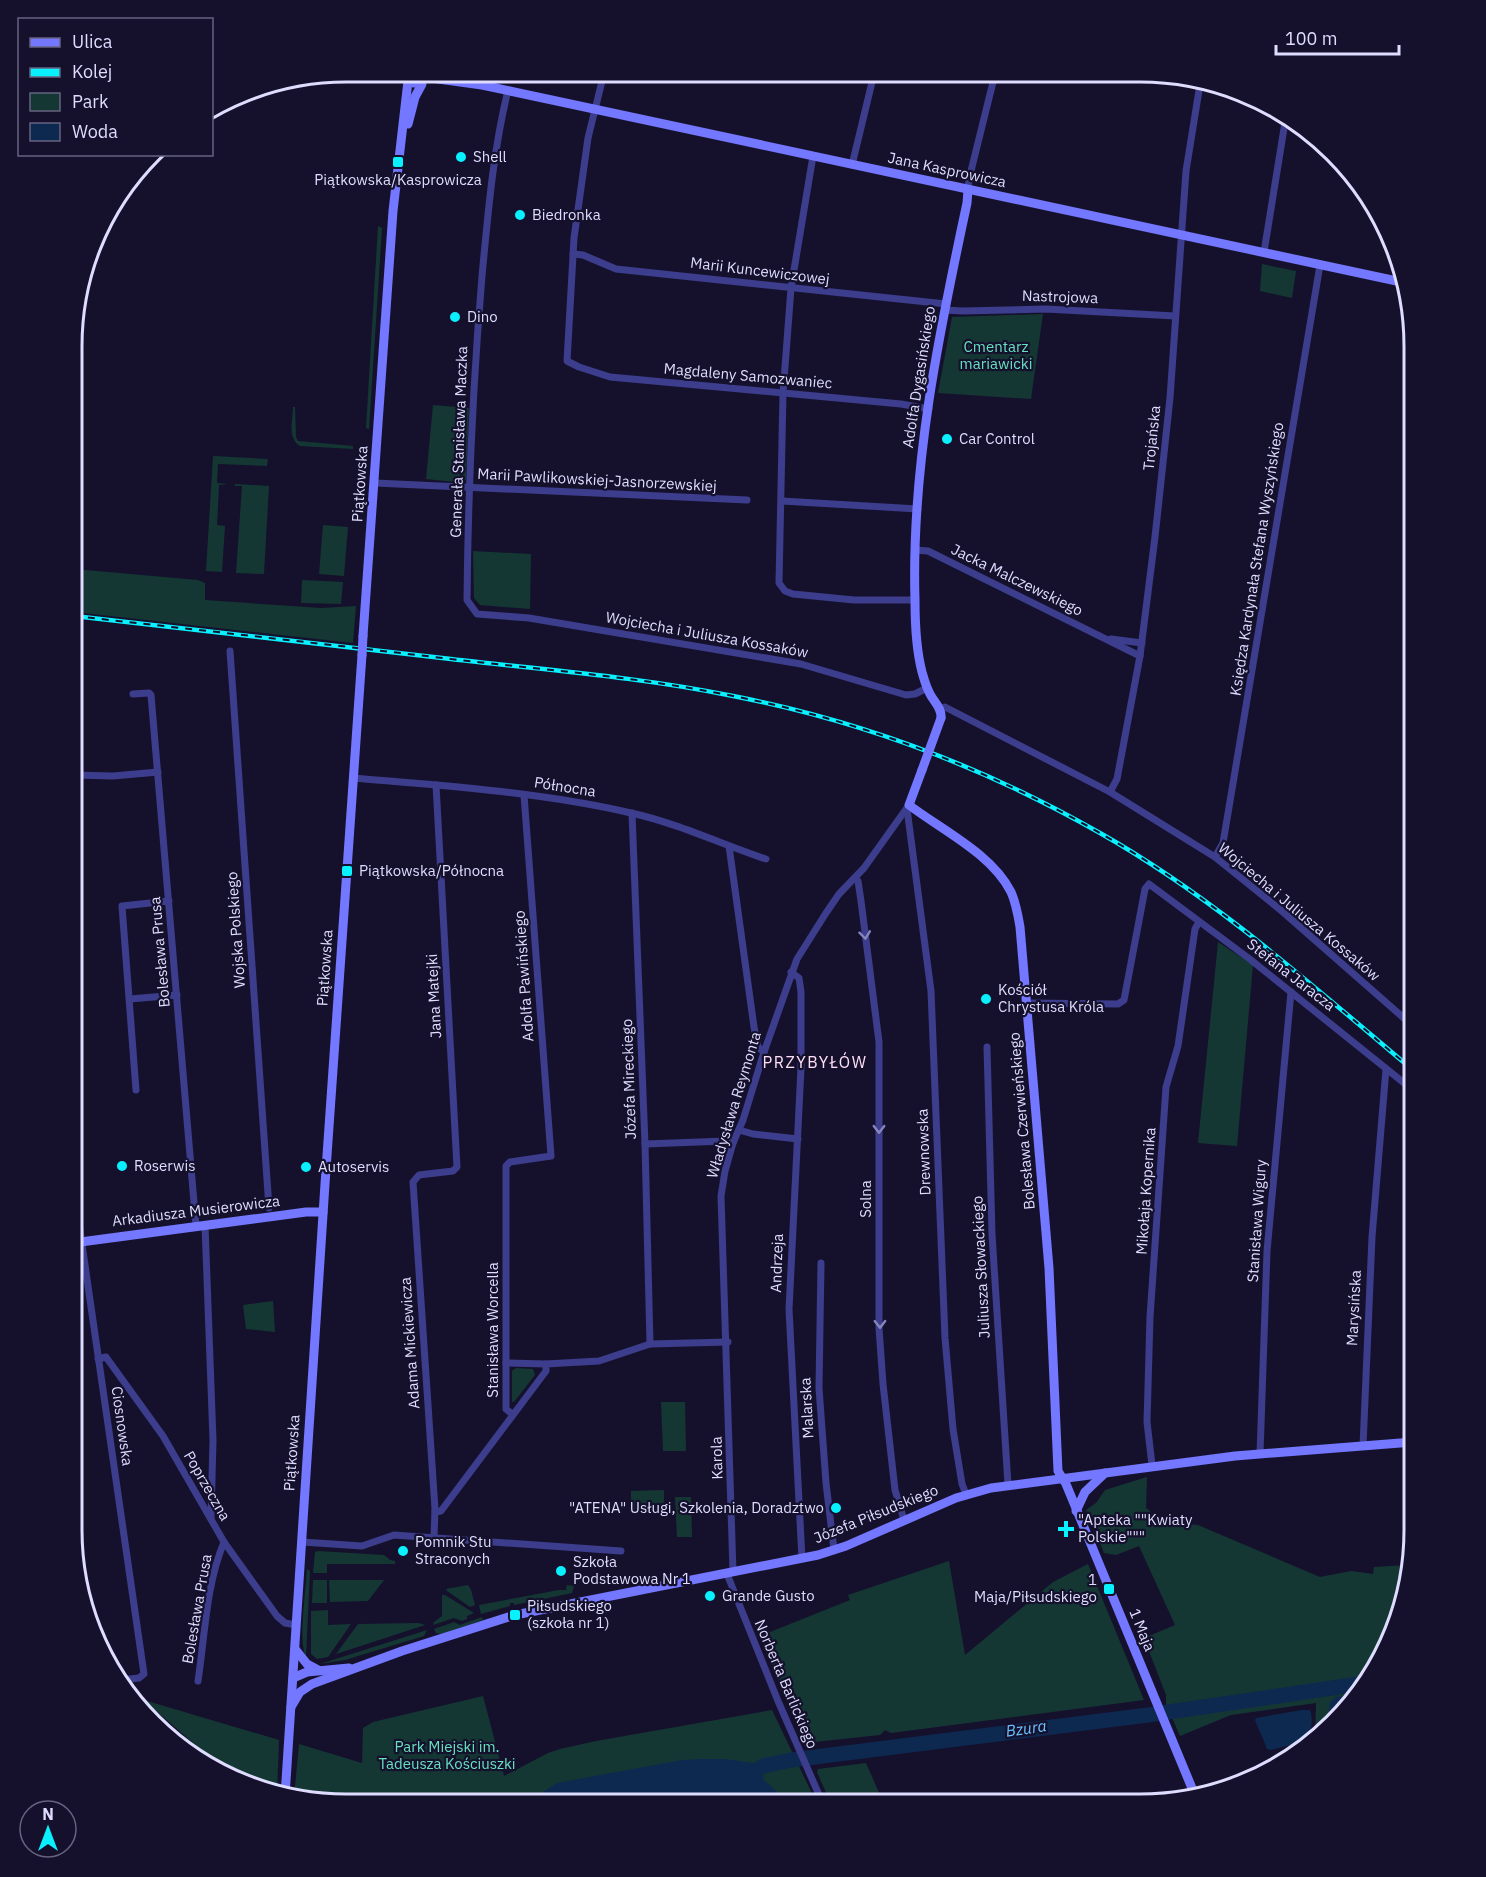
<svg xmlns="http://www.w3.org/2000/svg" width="1486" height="1877" viewBox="0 0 1486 1877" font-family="'IBM Plex Sans',sans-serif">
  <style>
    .green { fill: #143734 }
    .water { fill: #0d2950 }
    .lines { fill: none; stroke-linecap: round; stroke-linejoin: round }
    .river { stroke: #0d2950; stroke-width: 15 }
    .street { stroke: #3c3d8c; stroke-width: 7 }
    .secondary { stroke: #7477ff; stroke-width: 9 }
    .rail-casing { stroke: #09f1ff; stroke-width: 4.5 }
    .rail { stroke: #15112d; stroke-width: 2; stroke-dasharray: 7; stroke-linecap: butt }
    .secondary-bridge { stroke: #7477ff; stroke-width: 9 }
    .oneway { stroke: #8585c0 }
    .poi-dot { fill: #09f1ff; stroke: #15112d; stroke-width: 2 }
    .labels { text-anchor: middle; stroke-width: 4.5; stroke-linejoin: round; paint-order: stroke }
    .poi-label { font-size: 15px; fill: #dfddff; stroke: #15112d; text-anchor: start }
    .street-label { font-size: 15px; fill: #dfddff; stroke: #15112d }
    .park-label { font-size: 15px; fill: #66e2be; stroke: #15112d }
    .neighbourhood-label { font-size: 16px; letter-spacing: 1.5px; fill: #ffdff5; stroke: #15112d }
    .water-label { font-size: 16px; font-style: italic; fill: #6bc1ff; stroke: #15112d }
    .rim { fill: none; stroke: #dfddff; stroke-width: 3 }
  </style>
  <rect width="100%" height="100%" fill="#15112d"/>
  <g class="green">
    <polygon points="378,226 382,228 369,429 366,428"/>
    <polygon points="1262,264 1296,271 1292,298 1260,291"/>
    <polygon points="1043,314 1031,399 938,393 952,317"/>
    <polygon points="433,405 469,408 466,479 463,483 426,479"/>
    <path d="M293,407H295L296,437L298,441L353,446V449L300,446C287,438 293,420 293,407Z"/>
    <polygon points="213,456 268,459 267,466 218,464 217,483 228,484 219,485 217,525 225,526 222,572 206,571"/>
    <polygon points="235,484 269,486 264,574 236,573 242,486 235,486"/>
    <polygon points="323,525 348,527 344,576 319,574"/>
    <polygon points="473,551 531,554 530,609 480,605 474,598"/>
    <polygon points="74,569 198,580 205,583 205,600 321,608 356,606 353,643 74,612"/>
    <polygon points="302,580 343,582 341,604 301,603"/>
    <polygon points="1218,942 1253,965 1237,1146 1198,1143"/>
    <polygon points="273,1301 275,1332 246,1329 243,1305"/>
    <polygon points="516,1368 533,1369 535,1375 514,1402 512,1402 512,1371"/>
    <polygon points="661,1402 685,1402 686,1451 663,1451"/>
    <polygon points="1147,1477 1146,1508 1164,1522 1198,1525 1320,1577 1351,1571 1373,1574 1374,1567 1408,1565 1377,1668 1333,1725 1315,1739 1316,1703 1231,1715 1180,1736 1166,1704 1166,1695 1144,1638 1175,1625 1139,1546 1116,1555 1104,1553 1086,1510 1096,1503 1105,1490"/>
    <polygon points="664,1490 664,1509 631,1510 631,1491"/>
    <polygon points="675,1497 691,1497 692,1537 677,1537"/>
    <polygon points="318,1551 384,1555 390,1560 395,1561 395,1564 327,1564 327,1573 313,1573 315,1552"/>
    <polygon points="949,1561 965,1655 1053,1582 1088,1564 1144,1700 891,1733 885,1730 880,1735 805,1743 760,1636 850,1600 848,1595"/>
    <path d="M307,1569L310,1571L306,1657C298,1640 306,1590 307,1569Z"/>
    <polygon points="313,1580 327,1580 327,1603 312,1603"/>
    <polygon points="329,1580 384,1580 368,1601 330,1602"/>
    <polygon points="468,1585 471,1590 475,1605 470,1607 447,1591 446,1589"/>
    <polygon points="567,1585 574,1586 572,1593 514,1605 514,1603 510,1603 510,1606 481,1614 479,1605 559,1590 566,1590"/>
    <polygon points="442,1595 445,1595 474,1613 467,1616 467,1619 462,1621 454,1618 433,1625 434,1622 442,1616"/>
    <polygon points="328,1610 328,1625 351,1624 328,1657 317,1659 311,1654 311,1611"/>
    <polygon points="482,1617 483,1620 441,1634 436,1633 434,1629 454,1622 460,1625"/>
    <polygon points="419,1623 425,1625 336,1654 358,1624"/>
    <polygon points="427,1630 424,1636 345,1660 320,1664"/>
    <polygon points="483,1696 504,1776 548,1753 560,1749 596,1741 772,1710 817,1804 328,1804 298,1798 295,1787 299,1744 362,1763 363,1728 373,1722"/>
    <polygon points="137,1698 279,1740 277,1794 259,1791 204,1764 199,1748 154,1709 144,1705"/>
    <polygon points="866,1763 884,1804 831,1804 817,1772 818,1769"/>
  </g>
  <g class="water">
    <polygon points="1356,1695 1334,1724 1331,1724 1328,1717 1330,1702 1336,1697"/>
    <path d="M1302,1710H1310C1313,1718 1312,1734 1306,1741L1271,1750L1267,1749L1255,1720L1256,1718Z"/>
    <polygon points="704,1759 725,1759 760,1764 763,1766 763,1779 777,1792 785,1804 524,1804 557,1783 682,1760"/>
  </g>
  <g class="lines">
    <polyline class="river" points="747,1776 763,1766 791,1760 1148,1715 1366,1683"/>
    <g class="street">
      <polyline points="604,73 588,138 574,238 567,361 579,367 610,377 901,404 929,409"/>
      <polyline points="1148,74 1199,85"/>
      <path d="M508,90C493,151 488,214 482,276C473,384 468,492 467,600L477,614L529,618L801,664L906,695L915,694L927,688"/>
      <polyline points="813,156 791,288 783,393 779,583 785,591 793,594 854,600 915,600"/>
      <polyline points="852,165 874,74"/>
      <polyline points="968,190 969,179 995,74"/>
      <polyline points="1264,252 1286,116"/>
      <polyline points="573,254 583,255 616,269 946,304"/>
      <polyline points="945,310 963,311 1046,309 1175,316"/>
      <polyline points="375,483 747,500"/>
      <polyline points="782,501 918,509"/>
      <polyline points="915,550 928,551 1140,656"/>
      <polyline points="1111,639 1142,643"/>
      <polyline points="230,651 269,1208"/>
      <polyline points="133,694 149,693 151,695 196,1226"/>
      <polyline points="940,709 945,707 1110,792 1215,857 1283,912 1414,1027"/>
      <polyline points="73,775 113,776 158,772"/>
      <path d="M353,778C446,786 540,792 631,813C677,823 721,844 766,859"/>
      <polyline points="1110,792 1117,779 1140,656 1155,537 1170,398 1186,171 1200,84"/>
      <polyline points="907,809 931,991 945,1338 953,1429 962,1484 966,1494"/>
      <polyline points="632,813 645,1144 650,1344"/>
      <polyline points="729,846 754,1027 758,1047 764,1052"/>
      <polyline points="1215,857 1223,843 1320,265"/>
      <polyline points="855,878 858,881 861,901 879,1042 879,1328 883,1384 895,1490 904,1520"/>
      <polyline points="791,972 799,978 801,992 801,1068 789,1309 802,1559"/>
      <polyline points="130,999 177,995"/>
      <polyline points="1026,1003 1118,1004 1124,1000 1145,889 1149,884 1251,960 1414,1091"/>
      <polyline points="987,1047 992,1234 1008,1485"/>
      <polyline points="136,1090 122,906 169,901"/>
      <polyline points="739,1130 753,1134 798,1139"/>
      <polyline points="645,1144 726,1141 733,1143"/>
      <polyline points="73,1182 144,1674 139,1678 121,1680"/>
      <polyline points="205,1225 213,1440 211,1518"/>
      <polyline points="821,1263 819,1388 826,1483 834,1550"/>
      <polyline points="98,1359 106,1357 163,1436 224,1542 277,1616 285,1623 296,1625"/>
      <polyline points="506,1363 546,1364"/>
      <polyline points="512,1414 506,1409 506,1166 510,1162 551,1156 524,795"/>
      <polyline points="1363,1446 1372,1237 1386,1069"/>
      <polyline points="1260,1454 1267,1251 1291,992"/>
      <polyline points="1152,1465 1147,1422 1150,1317 1166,1087 1178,1046 1195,929 1199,922"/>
      <polyline points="435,1512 441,1511 546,1371 546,1364 599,1361 650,1344 728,1342"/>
      <polyline points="434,1537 435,1509 413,1182 419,1175 453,1171 457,1167 436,785"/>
      <polyline points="302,1542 362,1546 394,1535 621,1551"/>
      <polyline points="733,1572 721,1196 725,1171 733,1143 743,1120 764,1052 797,959 826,913 839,894 864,868 909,805"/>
      <polyline points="727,1574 778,1701 823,1804"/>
      <path d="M198,1681C205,1635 206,1585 224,1542"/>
    </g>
    <g class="secondary">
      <polyline points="403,72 405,78 414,83"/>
      <polyline points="448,72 469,79"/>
      <polyline points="431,78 482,85 1406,283"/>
      <polyline points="408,124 415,97 422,84"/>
      <polyline points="363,636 393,211 408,81"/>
      <path d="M941,718C942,708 934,702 930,694C926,687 924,679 922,672C916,649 915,623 915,600C911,467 939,333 967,203L968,190"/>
      <path d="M922,770L909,805C942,830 992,854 1011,892C1016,903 1018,915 1020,927L1049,1268L1058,1471L1066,1484L1194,1793"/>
      <polyline points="73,1243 306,1212 323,1212"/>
      <polyline points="1076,1511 1085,1492 1105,1473"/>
      <polyline points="295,1649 307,1664 318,1670"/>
      <polyline points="293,1678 307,1672 349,1668"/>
      <polyline points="291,1707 300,1692 312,1684 402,1651 515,1615 818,1555 846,1546 956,1498 991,1488 1235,1456 1413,1442"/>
      <polyline points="285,1796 325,1184 362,655"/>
    </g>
    <g class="rail-casing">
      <path id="rail" d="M74,616C199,630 325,644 451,659C545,670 640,677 733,696C862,721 986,768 1100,833C1215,898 1313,986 1414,1071"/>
    </g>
    <use href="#rail" class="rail"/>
    <g class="secondary-bridge">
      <polyline points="362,655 363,636"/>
      <polyline points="922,770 941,718"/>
    </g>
  </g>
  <defs><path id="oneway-chevron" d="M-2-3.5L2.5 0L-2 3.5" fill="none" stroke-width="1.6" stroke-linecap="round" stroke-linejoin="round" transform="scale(1.5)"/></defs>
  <g class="oneway">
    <use href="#oneway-chevron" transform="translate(865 935) rotate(83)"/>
    <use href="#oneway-chevron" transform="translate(879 1129) rotate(90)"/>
    <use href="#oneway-chevron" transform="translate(880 1324) rotate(89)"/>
  </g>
  <g class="poi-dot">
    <circle cx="461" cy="157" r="6"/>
    <rect x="392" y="156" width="12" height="12" rx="3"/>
    <circle cx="520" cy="215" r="6"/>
    <circle cx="455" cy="317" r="6"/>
    <circle cx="947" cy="439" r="6"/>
    <rect x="341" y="865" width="12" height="12" rx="3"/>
    <circle cx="986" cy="999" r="6"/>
    <circle cx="122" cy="1166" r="6"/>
    <circle cx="306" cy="1167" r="6"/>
    <circle cx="836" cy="1508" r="6"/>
    <path d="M1063 1520h6v6h6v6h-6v6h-6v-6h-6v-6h6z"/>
    <circle cx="403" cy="1551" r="6"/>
    <circle cx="561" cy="1571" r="6"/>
    <rect x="1103" y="1583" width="12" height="12" rx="3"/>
    <circle cx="710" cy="1596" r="6"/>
    <rect x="509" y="1609" width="12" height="12" rx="3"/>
  </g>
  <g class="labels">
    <g class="poi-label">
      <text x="473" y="162">Shell</text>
      <text x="398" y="185" text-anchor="middle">Piątkowska/Kasprowicza</text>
      <text x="532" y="220">Biedronka</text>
      <text x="467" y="322">Dino</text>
      <text x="959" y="444">Car Control</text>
      <text x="359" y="876">Piątkowska/Północna</text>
      <text x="998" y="995">Kościół<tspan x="998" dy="17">Chrystusa Króla</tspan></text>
      <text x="134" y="1171">Roserwis</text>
      <text x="318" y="1172">Autoservis</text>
      <text x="824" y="1513" text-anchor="end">"ATENA" Usługi, Szkolenia, Doradztwo</text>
      <text x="1078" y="1525">"Apteka ""Kwiaty<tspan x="1078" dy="17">Polskie"""</tspan></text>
      <text x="415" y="1547">Pomnik Stu<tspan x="415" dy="17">Straconych</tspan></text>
      <text x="573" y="1567">Szkoła<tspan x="573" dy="17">Podstawowa Nr 1</tspan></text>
      <text x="1097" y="1585" text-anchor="end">1<tspan x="1097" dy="17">Maja/Piłsudskiego</tspan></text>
      <text x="722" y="1601">Grande Gusto</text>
      <text x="527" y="1611">Piłsudskiego<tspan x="527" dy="17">(szkoła nr 1)</tspan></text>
    </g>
    <g class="street-label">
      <text transform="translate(947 170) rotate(12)" y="5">Jana Kasprowicza</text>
      <text transform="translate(760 271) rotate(7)" y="5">Marii Kuncewiczowej</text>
      <text transform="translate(1060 297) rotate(2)" y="5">Nastrojowa</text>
      <text transform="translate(748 376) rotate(5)" y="5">Magdaleny Samozwaniec</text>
      <text transform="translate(919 377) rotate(-81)" y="5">Adolfa Dygasińskiego</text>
      <text transform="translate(1152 438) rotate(-84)" y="5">Trojańska</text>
      <text transform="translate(459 442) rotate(-88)" y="5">Generała Stanisława Maczka</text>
      <text transform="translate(597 480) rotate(3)" y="5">Marii Pawlikowskiej-Jasnorzewskiej</text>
      <text transform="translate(360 484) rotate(-86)" y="5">Piątkowska</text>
      <text transform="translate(1257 559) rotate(-81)" y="5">Księdza Kardynała Stefana Wyszyńskiego</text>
      <text transform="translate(1017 580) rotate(26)" y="5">Jacka Malczewskiego</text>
      <text transform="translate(707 635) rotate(10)" y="5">Wojciecha i Juliusza Kossaków</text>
      <text transform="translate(565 787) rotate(9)" y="5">Północna</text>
      <text transform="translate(1299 912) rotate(40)" y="5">Wojciecha i Juliusza Kossaków</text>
      <text transform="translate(236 930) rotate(-94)" y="5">Wojska Polskiego</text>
      <text transform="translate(160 952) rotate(-95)" y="5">Bolesława Prusa</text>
      <text transform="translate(325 968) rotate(-86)" y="5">Piątkowska</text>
      <text transform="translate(1291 975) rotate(38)" y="5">Stefana Jaracza</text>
      <text transform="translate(524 976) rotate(-94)" y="5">Adolfa Pawińskiego</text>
      <text transform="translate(434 996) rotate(-93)" y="5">Jana Matejki</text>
      <text transform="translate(629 1079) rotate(-92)" y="5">Józefa Mireckiego</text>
      <text transform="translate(734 1105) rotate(-73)" y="5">Władysława Reymonta</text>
      <text transform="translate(1022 1121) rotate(-95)" y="5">Bolesława Czerwieńskiego</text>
      <text transform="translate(924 1152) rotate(-92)" y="5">Drewnowska</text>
      <text transform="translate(1146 1191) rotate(-86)" y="5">Mikołaja Kopernika</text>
      <text transform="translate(866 1199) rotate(-90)" y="5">Solna</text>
      <text transform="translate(196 1211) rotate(-7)" y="5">Arkadiusza Musierowicza</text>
      <text transform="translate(1257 1221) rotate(-86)" y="5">Stanisława Wigury</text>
      <text transform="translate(777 1263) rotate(-88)" y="5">Andrzeja</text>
      <text transform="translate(981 1267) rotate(-93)" y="5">Juliusza Słowackiego</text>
      <text transform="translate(1354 1308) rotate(-87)" y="5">Marysińska</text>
      <text transform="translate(493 1330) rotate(-90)" y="5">Stanisława Worcella</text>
      <text transform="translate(410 1343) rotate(-94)" y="5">Adama Mickiewicza</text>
      <text transform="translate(807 1408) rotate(-93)" y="5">Malarska</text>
      <text transform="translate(122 1426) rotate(82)" y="5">Ciosnowska</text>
      <text transform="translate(292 1453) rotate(-86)" y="5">Piątkowska</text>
      <text transform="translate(717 1458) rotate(-91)" y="5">Karola</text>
      <text transform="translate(207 1486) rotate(60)" y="5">Poprzeczna</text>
      <text transform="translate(876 1514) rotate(-22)" y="5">Józefa Piłsudskiego</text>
      <text transform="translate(197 1609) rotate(-80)" y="5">Bolesława Prusa</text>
      <text transform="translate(1142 1630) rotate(68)" y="5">1 Maja</text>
      <text transform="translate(786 1684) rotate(67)" y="5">Norberta Barlickiego</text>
    </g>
    <g class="park-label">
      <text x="996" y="352">Cmentarz<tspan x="996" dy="17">mariawicki</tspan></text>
      <text x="447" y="1752">Park Miejski im.<tspan x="447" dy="17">Tadeusza Kościuszki</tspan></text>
    </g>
    <g class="neighbourhood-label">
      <text x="815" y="1068">PRZYBYŁÓW</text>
    </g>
    <g class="water-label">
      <text transform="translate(1026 1728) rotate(-8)" y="6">Bzura</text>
    </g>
  </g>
  <path d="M0 0H1486V1877H0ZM346 82H1140A264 264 0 0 1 1404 346V1530A264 264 0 0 1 1140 1794H346A264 264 0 0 1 82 1530V346A264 264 0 0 1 346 82Z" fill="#15112d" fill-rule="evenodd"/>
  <path class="rim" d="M346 82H1140A264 264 0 0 1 1404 346V1530A264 264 0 0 1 1140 1794H346A264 264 0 0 1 82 1530V346A264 264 0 0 1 346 82Z"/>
  <rect x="18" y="18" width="195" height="138" fill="#15112d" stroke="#666381" stroke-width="1.5"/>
  <rect x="30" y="38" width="30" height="9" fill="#7477ff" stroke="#666381" stroke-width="1.5"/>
  <text x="72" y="48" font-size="18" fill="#dfddff">Ulica</text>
  <rect x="30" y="68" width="30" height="9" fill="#09f1ff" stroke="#666381" stroke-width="1.5"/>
  <text x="72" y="78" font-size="18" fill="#dfddff">Kolej</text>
  <rect x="30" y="93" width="30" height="18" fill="#143734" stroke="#666381" stroke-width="1.5"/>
  <text x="72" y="108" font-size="18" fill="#dfddff">Park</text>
  <rect x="30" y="123" width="30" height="18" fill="#0d2950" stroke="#666381" stroke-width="1.5"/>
  <text x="72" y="138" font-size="18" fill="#dfddff">Woda</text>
  <g transform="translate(48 1829)"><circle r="28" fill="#15112d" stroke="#666381" stroke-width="1.5"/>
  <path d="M0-4.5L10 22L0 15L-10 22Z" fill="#09f1ff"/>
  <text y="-9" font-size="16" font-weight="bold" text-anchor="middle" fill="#dfddff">N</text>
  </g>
  <path d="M1276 45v9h123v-9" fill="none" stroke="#dfddff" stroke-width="3"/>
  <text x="1285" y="45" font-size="18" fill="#dfddff" stroke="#15112d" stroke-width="4.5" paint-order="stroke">100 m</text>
</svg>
